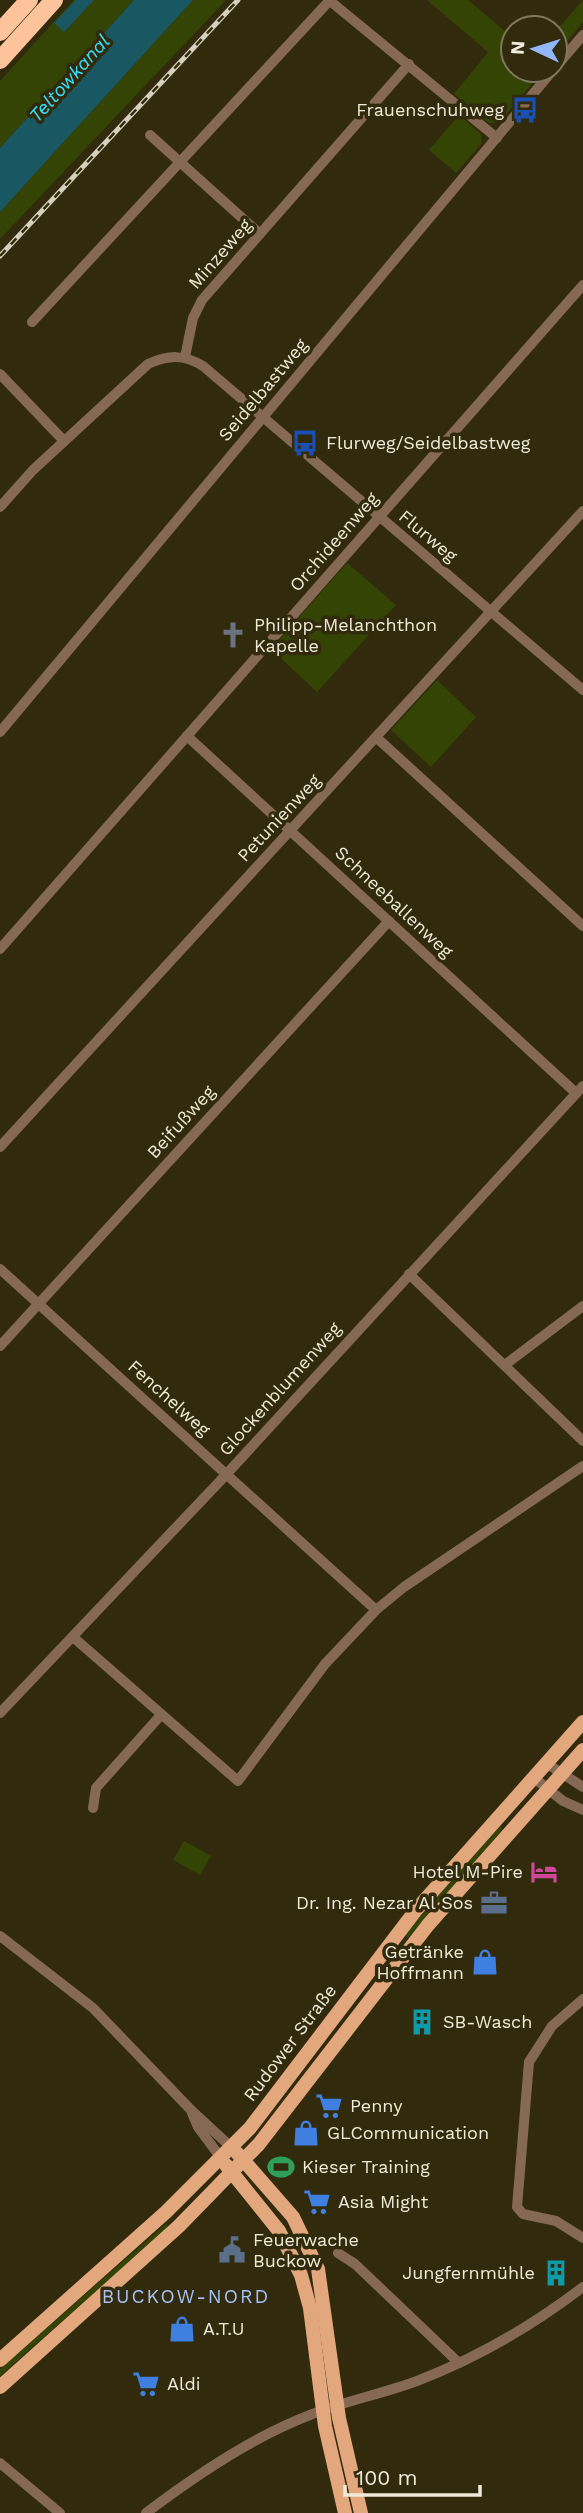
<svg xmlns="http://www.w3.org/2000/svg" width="583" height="2513" viewBox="0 0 583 2513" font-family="'Work Sans',sans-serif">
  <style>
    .green { fill: #334405 }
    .water { fill: #195762 }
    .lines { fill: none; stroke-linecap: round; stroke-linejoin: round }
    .minor { stroke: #866955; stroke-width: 10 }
    .major { stroke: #e3a77d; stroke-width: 14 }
    .highway { stroke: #fdc49b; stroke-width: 18 }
    .rail-casing { stroke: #d4d0bd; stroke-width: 5 }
    .rail { stroke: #312a0c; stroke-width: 2.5; stroke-dasharray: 8; stroke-linecap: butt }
    .labels { text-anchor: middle; stroke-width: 7; stroke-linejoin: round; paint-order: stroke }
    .poi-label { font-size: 18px; fill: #efebda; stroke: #312a0c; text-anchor: start }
    .street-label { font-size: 18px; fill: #efebda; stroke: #312a0c }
    .water-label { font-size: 19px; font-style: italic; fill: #37e2fd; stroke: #312a0c }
    .neighbourhood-label { font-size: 19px; letter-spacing: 2px; fill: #a6c3f6; stroke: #312a0c }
  </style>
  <rect width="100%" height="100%" fill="#312a0c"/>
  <g class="green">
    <polygon points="74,0 134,0 0,148 0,81"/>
    <polygon points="193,0 226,0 0,239 0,212"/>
    <polygon points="427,0 468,0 513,38 513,70 543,70 499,123 489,123 454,94 488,52"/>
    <polygon points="583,0 583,22 559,51 555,50 555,32"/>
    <polygon points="459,115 481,134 482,143 456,173 429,150"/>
    <polygon points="347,563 396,605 317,692 271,649"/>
    <polygon points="437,680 476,717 431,767 391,730"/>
    <polygon points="501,1825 501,1831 408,1938 404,1935"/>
    <polygon points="184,1841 211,1856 200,1875 173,1860"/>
    <polygon points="167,2223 167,2228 0,2376 0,2369"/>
  </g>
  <g class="water">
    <polygon points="76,0 94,0 64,32 54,23"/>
    <polygon points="134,0 193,0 0,212 0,148"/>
  </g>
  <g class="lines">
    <g class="minor">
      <polyline points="330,1 497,138"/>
      <polyline points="555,68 583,35"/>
      <polyline points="150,135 260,234"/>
      <polyline points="32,322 330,0"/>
      <polyline points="185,357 193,318 202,300 409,64"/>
      <polyline points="0,374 64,441"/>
      <path d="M0,507L33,470L148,364C169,355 183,354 203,366L583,690"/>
      <polyline points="0,732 553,70"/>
      <polyline points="187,736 576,1093"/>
      <polyline points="377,738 583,926"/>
      <polyline points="0,949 583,285"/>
      <polyline points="0,1147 583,511"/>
      <polyline points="0,1269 376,1610"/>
      <polyline points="409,1274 583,1441"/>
      <polyline points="0,1346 389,921"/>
      <polyline points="506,1364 583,1306"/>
      <polyline points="73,1637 238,1781 325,1664 376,1610 404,1587 583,1466"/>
      <polyline points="0,1713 222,1479 583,1086"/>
      <polyline points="546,1763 583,1787"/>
      <polyline points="533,1777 563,1801 583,1810"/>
      <polyline points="93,1808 96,1788 160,1716"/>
      <polyline points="0,1936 93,2008 191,2110 231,2147"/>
      <polyline points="583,1999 552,2026 529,2062 517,2207 523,2214 556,2221 583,2238"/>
      <polyline points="192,2113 198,2127 221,2158"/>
      <polyline points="338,2253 355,2264 459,2363"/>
      <polyline points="0,2463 60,2513"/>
      <path d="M146,2513C196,2475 252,2437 310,2415C345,2401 382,2394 417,2381C477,2358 532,2326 583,2287"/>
    </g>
    <g class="major">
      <polyline points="237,2153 293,2217 318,2269 339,2418 361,2513"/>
      <polyline points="226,2165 279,2231 301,2275 310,2308 325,2426 345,2513"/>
      <polyline points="0,2360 166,2212 250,2128 416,1910 583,1722"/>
      <polyline points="0,2387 179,2226 259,2144 428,1925 583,1750"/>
    </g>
    <g class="highway">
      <polyline points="0,32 29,0"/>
      <polyline points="0,60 54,0"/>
    </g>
    <g class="rail-casing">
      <polyline id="rail" points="0,256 238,0"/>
    </g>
    <use href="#rail" class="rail"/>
  </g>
  <defs>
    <g id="bus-bare" transform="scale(2.1)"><path d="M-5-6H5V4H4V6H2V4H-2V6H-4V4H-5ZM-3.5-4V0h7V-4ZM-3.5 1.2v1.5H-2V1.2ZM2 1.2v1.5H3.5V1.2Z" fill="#1a4fb4" stroke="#312a0c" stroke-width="2.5" paint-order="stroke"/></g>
    <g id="church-bare" transform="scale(2.1)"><path d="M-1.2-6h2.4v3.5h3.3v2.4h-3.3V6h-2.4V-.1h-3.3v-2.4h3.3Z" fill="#6b7280" stroke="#312a0c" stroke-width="2.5" paint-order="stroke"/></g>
    <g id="hotel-bare" transform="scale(2.1)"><path d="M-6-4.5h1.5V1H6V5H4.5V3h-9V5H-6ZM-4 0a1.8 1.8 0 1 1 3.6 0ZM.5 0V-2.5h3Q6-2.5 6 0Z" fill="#d1479c" stroke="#312a0c" stroke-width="2.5" paint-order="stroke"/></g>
    <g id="office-bare" transform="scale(2.1)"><path d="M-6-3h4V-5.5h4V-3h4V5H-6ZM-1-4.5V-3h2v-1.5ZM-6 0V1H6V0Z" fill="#5c6f8a" stroke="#312a0c" stroke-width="2.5" paint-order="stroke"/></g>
    <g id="shop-bare" transform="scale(2.1)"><path d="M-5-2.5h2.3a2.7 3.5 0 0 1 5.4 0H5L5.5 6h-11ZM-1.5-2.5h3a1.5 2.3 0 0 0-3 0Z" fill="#3f7fe0" stroke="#312a0c" stroke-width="2.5" paint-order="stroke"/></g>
    <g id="building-bare" transform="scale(2.1)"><path d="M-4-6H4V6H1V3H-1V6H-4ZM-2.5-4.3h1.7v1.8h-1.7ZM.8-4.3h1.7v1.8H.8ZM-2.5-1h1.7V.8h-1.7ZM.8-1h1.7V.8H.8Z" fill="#0f9aa8" stroke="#312a0c" stroke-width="2.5" paint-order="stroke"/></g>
    <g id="supermarket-bare" transform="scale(2.1)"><path d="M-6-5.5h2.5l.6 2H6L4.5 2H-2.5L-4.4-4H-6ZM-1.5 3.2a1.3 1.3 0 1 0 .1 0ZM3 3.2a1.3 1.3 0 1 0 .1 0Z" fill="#3f7fe0" stroke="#312a0c" stroke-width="2.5" paint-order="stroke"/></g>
    <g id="stadium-bare" transform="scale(2.1)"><path d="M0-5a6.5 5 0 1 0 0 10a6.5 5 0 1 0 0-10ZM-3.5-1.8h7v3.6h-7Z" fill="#2e9e5b" stroke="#312a0c" stroke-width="2.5" paint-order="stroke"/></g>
    <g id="civic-bare" transform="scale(2.1)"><path d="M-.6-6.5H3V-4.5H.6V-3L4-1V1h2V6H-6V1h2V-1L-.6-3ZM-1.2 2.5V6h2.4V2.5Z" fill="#5c6f8a" stroke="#312a0c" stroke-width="2.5" paint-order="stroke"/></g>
  </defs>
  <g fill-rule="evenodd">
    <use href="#bus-bare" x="525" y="110"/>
    <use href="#bus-bare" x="305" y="443"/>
    <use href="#church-bare" x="233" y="635"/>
    <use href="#hotel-bare" x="544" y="1872"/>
    <use href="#office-bare" x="494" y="1903"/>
    <use href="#shop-bare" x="485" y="1962"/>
    <use href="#building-bare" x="422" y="2022"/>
    <use href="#supermarket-bare" x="329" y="2106"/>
    <use href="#shop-bare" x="306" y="2133"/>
    <use href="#stadium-bare" x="281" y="2167"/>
    <use href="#supermarket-bare" x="317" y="2202"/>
    <use href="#civic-bare" x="232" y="2250"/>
    <use href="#building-bare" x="556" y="2273"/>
    <use href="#shop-bare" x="182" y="2329"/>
    <use href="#supermarket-bare" x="146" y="2384"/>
  </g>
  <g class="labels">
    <g class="poi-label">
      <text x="504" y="116" text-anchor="end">Frauenschuhweg</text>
      <text x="326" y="449">Flurweg/Seidelbastweg</text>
      <text x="254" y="631">Philipp-Melanchthon<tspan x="254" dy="21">Kapelle</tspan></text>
      <text x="523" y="1878" text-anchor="end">Hotel M-Pire</text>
      <text x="473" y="1909" text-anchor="end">Dr. Ing. Nezar Al Sos</text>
      <text x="464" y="1958" text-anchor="end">Getränke<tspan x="464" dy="21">Hoffmann</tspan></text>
      <text x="443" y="2028">SB-Wasch</text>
      <text x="350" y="2112">Penny</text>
      <text x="327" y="2139">GLCommunication</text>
      <text x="302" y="2173">Kieser Training</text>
      <text x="338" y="2208">Asia Might</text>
      <text x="253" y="2246">Feuerwache<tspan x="253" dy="21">Buckow</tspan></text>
      <text x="535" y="2279" text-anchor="end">Jungfernmühle</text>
      <text x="203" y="2335">A.T.U</text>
      <text x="167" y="2390">Aldi</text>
    </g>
    <g class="street-label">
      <text transform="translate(220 254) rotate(-49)" y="6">Minzeweg</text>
      <text transform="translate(263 390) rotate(-50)" y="6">Seidelbastweg</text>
      <text transform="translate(428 536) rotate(40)" y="6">Flurweg</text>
      <text transform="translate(334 542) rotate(-49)" y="6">Orchideenweg</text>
      <text transform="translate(279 818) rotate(-47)" y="6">Petunienweg</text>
      <text transform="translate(394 902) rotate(43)" y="6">Schneeballenweg</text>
      <text transform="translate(181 1122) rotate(-48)" y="6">Beifußweg</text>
      <text transform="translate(280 1389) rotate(-48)" y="6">Glockenblumenweg</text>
      <text transform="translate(169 1398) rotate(42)" y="6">Fenchelweg</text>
      <text transform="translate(290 2043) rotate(-53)" y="6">Rudower Straße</text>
    </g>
    <g class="water-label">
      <text transform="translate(69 78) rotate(-48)" y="7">Teltowkanal</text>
    </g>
    <g class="neighbourhood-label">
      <text x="186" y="2303">BUCKOW-NORD</text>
    </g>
  </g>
  <g transform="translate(534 49) rotate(274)"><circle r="33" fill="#312a0c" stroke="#7d775e" stroke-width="2"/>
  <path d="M0-5L12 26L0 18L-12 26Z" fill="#91b8fd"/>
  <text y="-10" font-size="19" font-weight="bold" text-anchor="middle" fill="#efebda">N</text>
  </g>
  <path d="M345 2485v10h135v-10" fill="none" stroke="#efebda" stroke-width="3.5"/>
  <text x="356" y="2485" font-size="21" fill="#efebda" stroke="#312a0c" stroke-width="5" paint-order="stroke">100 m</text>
</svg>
